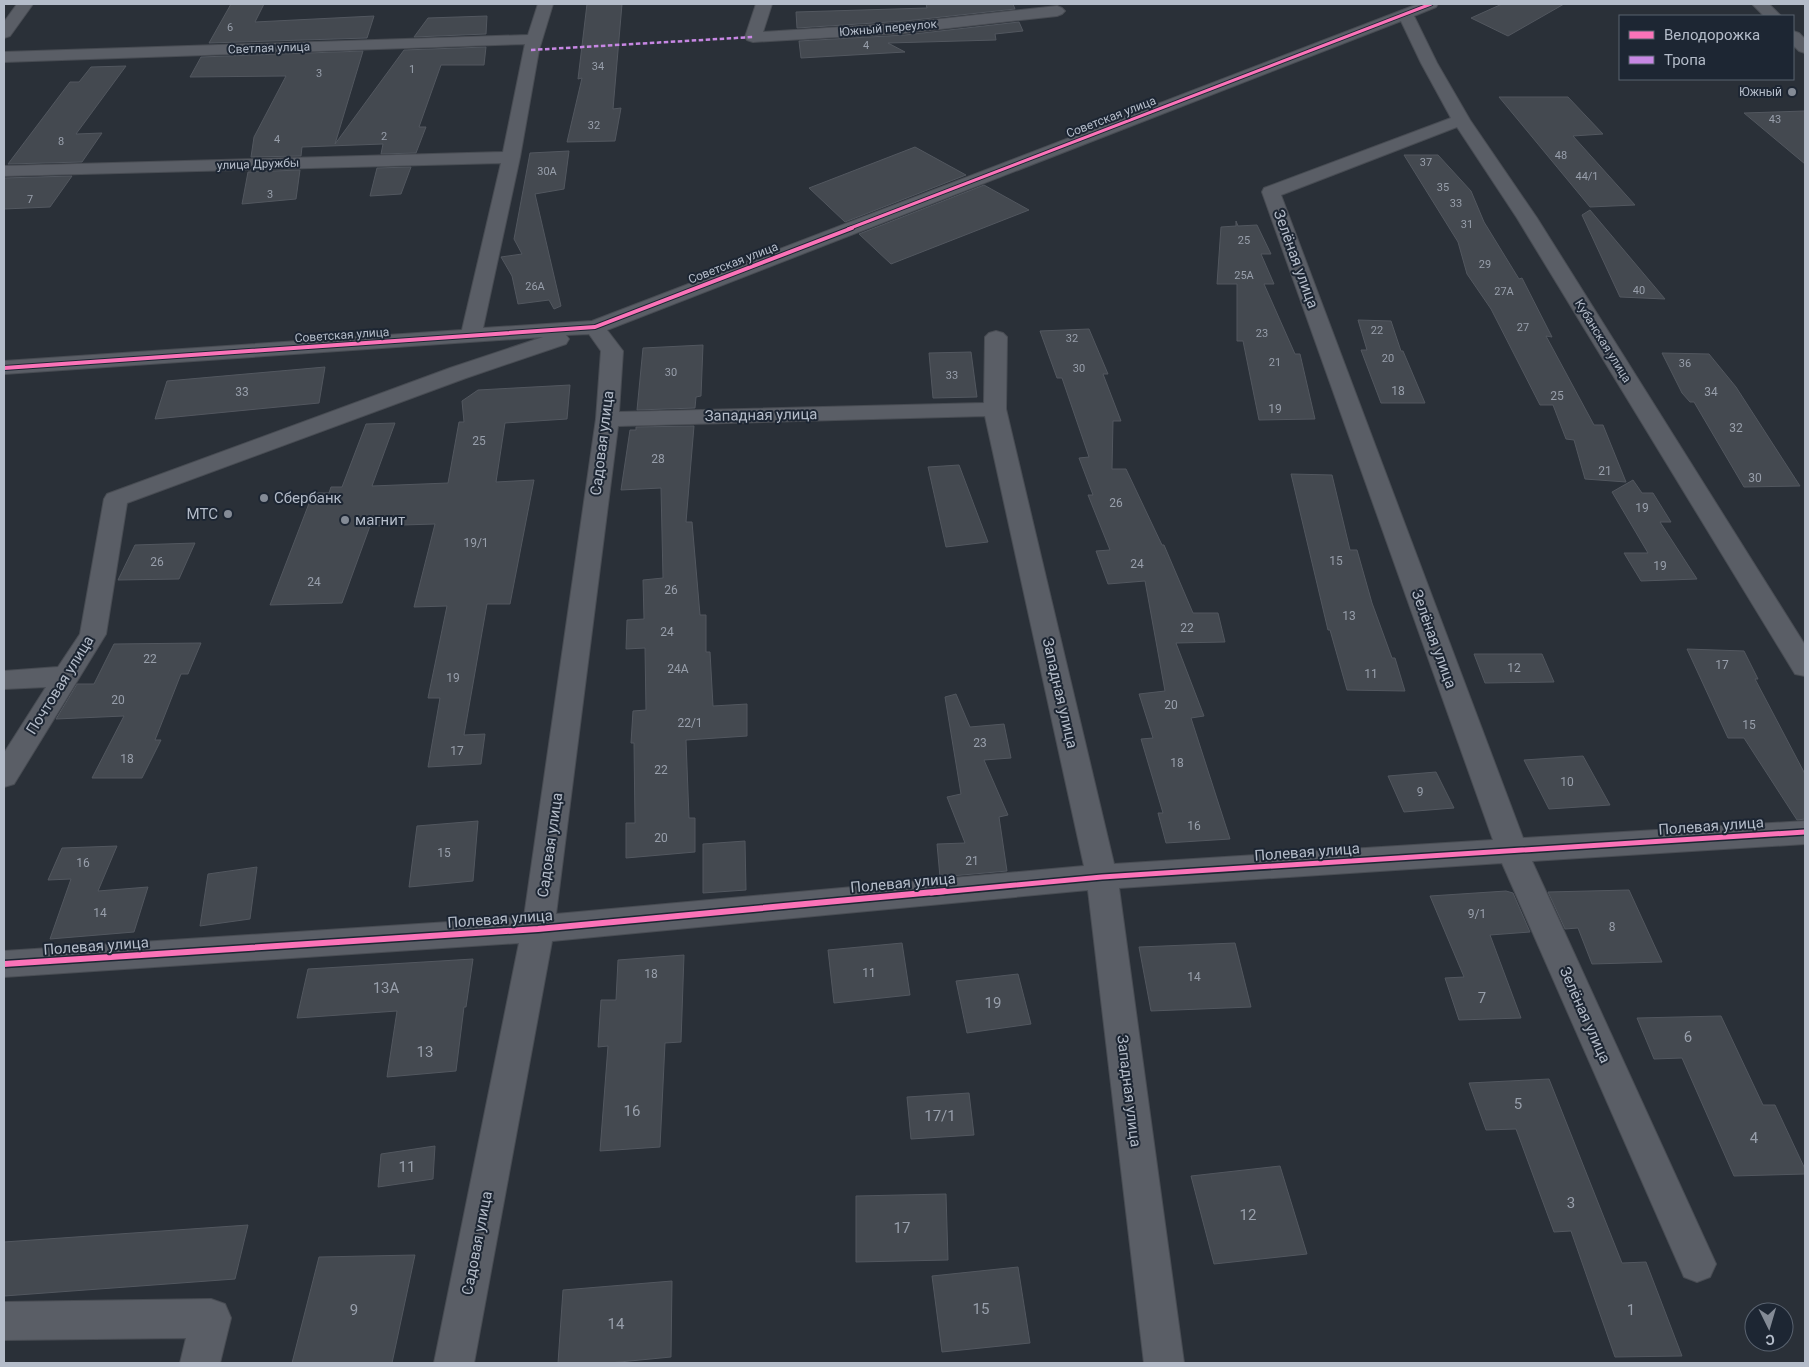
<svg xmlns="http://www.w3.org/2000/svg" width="1809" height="1367" viewBox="0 0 1809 1367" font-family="Roboto,sans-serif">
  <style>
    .building { fill: #444950; stroke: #52575f }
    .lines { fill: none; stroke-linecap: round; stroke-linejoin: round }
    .minor-casing { stroke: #484c53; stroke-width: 2 }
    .minor { fill: #5a5e66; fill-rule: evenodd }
    .quiet { stroke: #c787e3; stroke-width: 2.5; stroke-dasharray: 4.5 2.5; stroke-linecap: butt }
    .cycleway-far3-casing { stroke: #1d2633; stroke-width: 5 }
    .cycleway-far2-casing { stroke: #1d2633; stroke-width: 6 }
    .cycleway-far1-casing { stroke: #1d2633; stroke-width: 8 }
    .cycleway-casing { stroke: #1d2633; stroke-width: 9 }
    .cycleway-far3 { stroke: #fb73b8; stroke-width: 3 }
    .cycleway-far2 { stroke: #fb73b8; stroke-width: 4 }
    .cycleway-far1 { stroke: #fb73b8; stroke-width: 5 }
    .cycleway { stroke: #fb73b8; stroke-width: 6 }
    .poi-dot { fill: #848b96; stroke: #1d2633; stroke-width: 2 }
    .labels { text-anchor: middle; stroke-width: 4; stroke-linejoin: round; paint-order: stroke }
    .far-number-label { font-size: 11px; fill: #989fab }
    .far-street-label { font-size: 12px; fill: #b4bcc9; stroke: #1d2633 }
    .far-poi-label { font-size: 12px; fill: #b4bcc9; stroke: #1d2633; text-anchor: end }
    .number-label { font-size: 12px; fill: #989fab }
    .street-label { font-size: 15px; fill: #b4bcc9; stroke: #1d2633 }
    .poi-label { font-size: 15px; fill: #b4bcc9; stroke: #1d2633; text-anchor: start }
    .near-number-label { font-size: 15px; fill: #989fab }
  </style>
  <rect width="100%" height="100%" fill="#2a3038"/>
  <g class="building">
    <polygon points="231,4 264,4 255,22 374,16 367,38 209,43"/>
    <polygon points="587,4 622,4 613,109 621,108 615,141 567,142 582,78 578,79"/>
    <polygon points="926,4 1013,4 1015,9 905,21 797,28 796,12 927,8"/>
    <polygon points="1502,4 1564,4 1508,36 1471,18"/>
    <polygon points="487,16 486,34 414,37 428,18"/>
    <polygon points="1019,22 1023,31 995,34 996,40 888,43 905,52 801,58 799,41 905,35"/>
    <polygon points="486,47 484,65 441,65 419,127 426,127 416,153 381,154 383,144 302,147 301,156 251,157 254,137 286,76 190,77 201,57 363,51 335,144 404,50"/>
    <polygon points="126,66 76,134 102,133 82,162 8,164 70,82 79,82 91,67"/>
    <polygon points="1499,97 1568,97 1603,134 1573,136 1635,205 1590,207"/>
    <polygon points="1805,111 1805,164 1744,113"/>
    <polygon points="915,147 966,175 845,222 809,188"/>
    <polygon points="569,151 564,189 535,194 561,306 554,309 549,300 518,304 512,276 501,257 522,254 514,239 530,153"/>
    <polygon points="1404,155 1438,155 1471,191 1484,222 1519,279 1522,278 1552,337 1546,336 1594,425 1603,425 1626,482 1585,479 1574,440 1566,439 1553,405 1540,405 1491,309 1467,274 1458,242"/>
    <polygon points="411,167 401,194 370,196 377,168"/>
    <polygon points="300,170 296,199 242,204 248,172"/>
    <polygon points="72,176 50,207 4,209 4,178"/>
    <polygon points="984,185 1029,210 891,264 859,234"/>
    <polygon points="1590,210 1665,299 1620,297 1582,215"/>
    <polygon points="1236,221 1238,226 1257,225 1271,254 1261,254 1274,284 1264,284 1295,354 1300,354 1315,419 1259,420 1243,341 1237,341 1237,284 1217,284 1221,227 1236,226"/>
    <polygon points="1358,320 1391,321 1401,351 1403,351 1425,403 1381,403 1361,350 1367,350"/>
    <polygon points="1089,329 1108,374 1103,374 1121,421 1113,421 1112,469 1126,469 1162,545 1164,545 1193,613 1218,613 1225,642 1176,643 1204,716 1191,718 1230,839 1166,843 1158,813 1163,813 1141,739 1153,738 1139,694 1165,691 1145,581 1108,584 1096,551 1110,550 1088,495 1093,495 1079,458 1089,457 1062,378 1057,378 1040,331"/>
    <polygon points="703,345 701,396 696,397 695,408 637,410 643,348"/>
    <polygon points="971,352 977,397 933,398 929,353"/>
    <polygon points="1662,353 1709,354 1736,387 1800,486 1744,487 1694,402 1690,402 1682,393"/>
    <polygon points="325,367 319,403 155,419 167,381"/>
    <polygon points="570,385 567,419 505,423 496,482 534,480 510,604 487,604 464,735 485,734 481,764 428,767 440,698 428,698 447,606 414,607 435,524 370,526 342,603 270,605 313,493 329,493 331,487 342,487 366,424 395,423 372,486 448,483 459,422 464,422 462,401 478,390"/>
    <polygon points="694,426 686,522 692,522 700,615 706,615 706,652 710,652 713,706 747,704 747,736 686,740 689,818 695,818 695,852 626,858 626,823 635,823 634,743 631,743 633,711 646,710 645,648 626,649 627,620 644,619 643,580 663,578 661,488 621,490 630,430 636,430 636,427"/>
    <polygon points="959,465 988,542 946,547 928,467"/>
    <polygon points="1291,474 1332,475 1350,550 1357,550 1372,603 1392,658 1395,658 1405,691 1347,690 1330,630 1328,630"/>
    <polygon points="1633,480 1642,493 1653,493 1671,522 1660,522 1697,579 1641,581 1624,553 1648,553 1612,492"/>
    <polygon points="195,543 179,579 118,580 135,545"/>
    <polygon points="201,643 188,674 181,674 155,740 161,740 142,778 92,778 124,716 56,719 77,684 94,684 114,644"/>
    <polygon points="1687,649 1744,651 1758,679 1755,679 1805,774 1805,819 1797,820 1744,738 1728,738"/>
    <polygon points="1474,654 1542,654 1554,682 1485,683"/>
    <polygon points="956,694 970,727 1004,724 1011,758 984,760 1008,815 999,817 1007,871 940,877 937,844 965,843 947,797 961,794 945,697"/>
    <polygon points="1583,756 1610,805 1549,809 1524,760"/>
    <polygon points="1436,772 1454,808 1404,812 1388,776"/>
    <polygon points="478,821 473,881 409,887 417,826"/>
    <polygon points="745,841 746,890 703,893 703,844"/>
    <polygon points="117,846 98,891 148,887 134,932 50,939 71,879 48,880 62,848"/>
    <polygon points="257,867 250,919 200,926 208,874"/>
    <polygon points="1629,890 1662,962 1592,964 1578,928 1565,929 1548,892"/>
    <polygon points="1506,891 1513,893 1530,932 1490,935 1521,1018 1459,1020 1445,978 1464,977 1430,896"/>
    <polygon points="902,943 910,995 834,1003 828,950"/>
    <polygon points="1235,943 1251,1007 1151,1011 1139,947"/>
    <polygon points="684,955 681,1042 665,1043 660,1147 600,1151 608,1046 598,1047 601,1000 616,1000 618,960"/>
    <polygon points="473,959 466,1007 464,1007 456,1071 387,1077 397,1011 297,1018 308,969"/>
    <polygon points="1018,974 1031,1024 967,1033 956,981"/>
    <polygon points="1721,1016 1763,1105 1775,1105 1805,1169 1805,1174 1734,1176 1682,1058 1654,1059 1637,1018"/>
    <polygon points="1549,1079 1622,1263 1646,1262 1682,1356 1615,1357 1571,1231 1554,1232 1516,1129 1486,1130 1469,1083"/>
    <polygon points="969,1093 974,1135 911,1139 907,1097"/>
    <polygon points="435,1146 433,1179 378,1187 381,1154"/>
    <polygon points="1280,1166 1307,1254 1214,1264 1191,1176"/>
    <polygon points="946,1194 948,1260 856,1262 856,1196"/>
    <polygon points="248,1225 235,1279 4,1296 4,1242"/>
    <polygon points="415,1255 392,1363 292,1363 319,1257"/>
    <polygon points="1018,1267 1030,1343 942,1352 932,1276"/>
    <polygon points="672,1281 671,1357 609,1363 558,1363 563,1290"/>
  </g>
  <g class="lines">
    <g class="minor-casing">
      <g id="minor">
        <polygon points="17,4 33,4 10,36 4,38 4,22"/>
        <path d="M538,4H553L539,50L520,157L483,328L592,321L1418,4H1438L1436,7L1414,16L1437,63L1470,120L1537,218L1805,645V676L1795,674L1517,218L1457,127L1281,195L1523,838L1805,821V844L1532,861L1716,1264L1710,1277L1697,1282L1684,1277L1502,863L1119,888L1184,1363H1144L1088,890L552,941L474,1363H434L519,943L4,977V951L524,917L596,419L601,351L589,334L566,335L569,339L566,344L466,378L127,503L106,634L14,784L4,787V753L46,687L4,689V671L58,667L80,634L104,499L107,494L450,368L543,337L4,374V361L462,330L501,163L4,176V166L503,152L525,44L4,62V52L528,35ZM1401,21L1421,63L1451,118L1264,188L1262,192L1493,840L1114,864L1006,409L1007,337L1003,333L996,331L989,333L985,337L984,403L619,412L623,351L607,330ZM985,416L1084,866L556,914L618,426Z"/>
        <polygon points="756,4 772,4 763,32 905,23 1057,6 1062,8 1065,11 1062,14 1057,16 905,33 753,42 747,40 745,37"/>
        <polygon points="1752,4 1769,4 1781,16 1764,16"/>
        <polygon points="1793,31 1799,33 1805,39 1805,53 1799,51 1793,45"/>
        <polygon points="211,1299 225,1304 231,1318 220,1363 180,1363 186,1338 4,1340 4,1302"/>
      </g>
    </g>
    <use href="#minor" class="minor"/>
    <polyline class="quiet" points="531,50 753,37"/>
    <g class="cycleway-far3-casing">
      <polyline id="cycleway-far3" points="848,229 1431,4"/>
    </g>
    <g class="cycleway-far2-casing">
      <polyline id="cycleway-far2" points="4,368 595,327 852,228"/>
    </g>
    <g class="cycleway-far1-casing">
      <polyline id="cycleway-far1" points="931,893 1102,877 1805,832"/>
    </g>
    <g class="cycleway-casing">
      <polyline id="cycleway" points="4,964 538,929 945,891"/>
    </g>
    <use href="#cycleway-far3" class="cycleway-far3"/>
    <use href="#cycleway-far2" class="cycleway-far2"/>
    <use href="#cycleway-far1" class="cycleway-far1"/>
    <use href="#cycleway" class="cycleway"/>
  </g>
  <g class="poi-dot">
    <circle cx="1792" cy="92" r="5"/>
    <circle cx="264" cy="498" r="5"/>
    <circle cx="228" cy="514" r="5"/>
    <circle cx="345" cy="520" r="5"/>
  </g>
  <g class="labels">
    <g class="far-number-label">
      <text x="230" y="31">6</text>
      <text x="866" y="49">4</text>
      <text x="598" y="70">34</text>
      <text x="412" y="73">1</text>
      <text x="319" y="77">3</text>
      <text x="1775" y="123">43</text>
      <text x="594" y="129">32</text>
      <text x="384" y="140">2</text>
      <text x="277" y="143">4</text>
      <text x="61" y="145">8</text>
      <text x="1561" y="159">48</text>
      <text x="1426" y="166">37</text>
      <text x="547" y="175">30А</text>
      <text x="1587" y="180">44/1</text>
      <text x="1443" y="191">35</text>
      <text x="270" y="198">3</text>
      <text x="30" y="203">7</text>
      <text x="1456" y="207">33</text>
      <text x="1467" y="228">31</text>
      <text x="1244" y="244">25</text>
      <text x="1485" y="268">29</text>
      <text x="1244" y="279">25А</text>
      <text x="535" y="290">26А</text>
      <text x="1639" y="294">40</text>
      <text x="1504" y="295">27А</text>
      <text x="1523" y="331">27</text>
      <text x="1377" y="334">22</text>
      <text x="1262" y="337">23</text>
      <text x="1072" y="342">32</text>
      <text x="1388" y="362">20</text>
      <text x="1275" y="366">21</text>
      <text x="1685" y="367">36</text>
      <text x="1079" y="372">30</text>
      <text x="671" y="376">30</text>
      <text x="952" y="379">33</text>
    </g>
    <g class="far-street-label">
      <text transform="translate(888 28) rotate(-5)" y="4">Южный переулок</text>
      <text transform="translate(269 48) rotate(-2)" y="4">Светлая улица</text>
      <text transform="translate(1111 117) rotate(-21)" y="4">Советская улица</text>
      <text transform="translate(258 164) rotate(-2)" y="4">улица Дружбы</text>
      <text transform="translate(733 263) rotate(-21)" y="4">Советская улица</text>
      <text transform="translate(342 335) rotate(-4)" y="4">Советская улица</text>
      <text transform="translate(1603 341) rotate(58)" y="4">Кубанская улица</text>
    </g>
    <g class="far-poi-label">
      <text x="1782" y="96">Южный</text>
    </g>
    <g class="number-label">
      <text x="1398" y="395">18</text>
      <text x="242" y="396">33</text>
      <text x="1711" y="396">34</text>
      <text x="1557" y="400">25</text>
      <text x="1275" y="413">19</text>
      <text x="1736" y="432">32</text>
      <text x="479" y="445">25</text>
      <text x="658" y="463">28</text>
      <text x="1605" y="475">21</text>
      <text x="1755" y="482">30</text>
      <text x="1116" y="507">26</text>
      <text x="1642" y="512">19</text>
      <text x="476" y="547">19/1</text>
      <text x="1336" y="565">15</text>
      <text x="157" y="566">26</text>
      <text x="1137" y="568">24</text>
      <text x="1660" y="570">19</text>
      <text x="314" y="586">24</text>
      <text x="671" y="594">26</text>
      <text x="1349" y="620">13</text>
      <text x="1187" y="632">22</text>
      <text x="667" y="636">24</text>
      <text x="150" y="663">22</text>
      <text x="1722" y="669">17</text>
      <text x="1514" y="672">12</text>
      <text x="678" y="673">24А</text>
      <text x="1371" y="678">11</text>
      <text x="453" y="682">19</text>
      <text x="118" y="704">20</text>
      <text x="1171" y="709">20</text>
      <text x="690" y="727">22/1</text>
      <text x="1749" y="729">15</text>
      <text x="980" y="747">23</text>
      <text x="457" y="755">17</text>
      <text x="127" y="763">18</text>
      <text x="1177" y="767">18</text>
      <text x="661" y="774">22</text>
      <text x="1567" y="786">10</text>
      <text x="1420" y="796">9</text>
      <text x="1194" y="830">16</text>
      <text x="661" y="842">20</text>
      <text x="444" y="857">15</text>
      <text x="972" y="865">21</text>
      <text x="83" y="867">16</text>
      <text x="100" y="917">14</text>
      <text x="1477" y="918">9/1</text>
      <text x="1612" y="931">8</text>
      <text x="869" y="977">11</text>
      <text x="651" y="978">18</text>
      <text x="1194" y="981">14</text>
    </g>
    <g class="street-label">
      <text transform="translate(1296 259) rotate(70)" y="5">Зелёная улица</text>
      <text transform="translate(761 415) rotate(-1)" y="5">Западная улица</text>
      <text transform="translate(602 443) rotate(-83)" y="5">Садовая улица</text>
      <text transform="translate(1434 639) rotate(70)" y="5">Зелёная улица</text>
      <text transform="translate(60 685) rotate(-58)" y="5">Почтовая улица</text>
      <text transform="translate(1060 693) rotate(77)" y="5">Западная улица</text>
      <text transform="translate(1711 826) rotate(-4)" y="5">Полевая улица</text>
      <text transform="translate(550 845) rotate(-82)" y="5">Садовая улица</text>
      <text transform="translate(1307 852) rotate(-4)" y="5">Полевая улица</text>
      <text transform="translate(903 883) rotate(-5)" y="5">Полевая улица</text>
      <text transform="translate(500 919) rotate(-4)" y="5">Полевая улица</text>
      <text transform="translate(96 946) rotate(-4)" y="5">Полевая улица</text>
      <text transform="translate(1585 1015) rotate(66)" y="5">Зелёная улица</text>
      <text transform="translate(1129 1091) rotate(83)" y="5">Западная улица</text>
      <text transform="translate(477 1243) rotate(-79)" y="5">Садовая улица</text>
    </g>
    <g class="poi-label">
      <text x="274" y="503">Сбербанк</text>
      <text x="218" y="519" text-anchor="end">МТС</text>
      <text x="355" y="525">магнит</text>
    </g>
    <g class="near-number-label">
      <text x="386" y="993">13А</text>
      <text x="1482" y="1003">7</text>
      <text x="993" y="1008">19</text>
      <text x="1688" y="1042">6</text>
      <text x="425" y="1057">13</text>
      <text x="1518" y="1109">5</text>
      <text x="632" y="1116">16</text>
      <text x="940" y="1121">17/1</text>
      <text x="1754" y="1143">4</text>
      <text x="407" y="1172">11</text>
      <text x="1571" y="1208">3</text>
      <text x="1248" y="1220">12</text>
      <text x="902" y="1233">17</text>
      <text x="981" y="1314">15</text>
      <text x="354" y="1315">9</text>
      <text x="1631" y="1315">1</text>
      <text x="616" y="1329">14</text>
    </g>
  </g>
  <rect width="1809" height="1367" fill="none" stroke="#b4bcc9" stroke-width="10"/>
  <rect x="1619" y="15" width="175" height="65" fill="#1d2633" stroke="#59626f"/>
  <rect x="1629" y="31" width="25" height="8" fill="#fb73b8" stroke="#59626f"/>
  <text x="1664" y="40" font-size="15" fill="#b4bcc9">Велодорожка</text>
  <rect x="1629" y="56" width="25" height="8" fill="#c787e3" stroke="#59626f"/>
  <text x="1664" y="65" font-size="15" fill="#b4bcc9">Тропа</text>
  <g transform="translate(1769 1327) rotate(175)"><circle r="24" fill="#1d2633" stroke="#59626f"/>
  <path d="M0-4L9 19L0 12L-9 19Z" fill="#848b96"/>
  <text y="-8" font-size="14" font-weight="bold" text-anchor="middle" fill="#b4bcc9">С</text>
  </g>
</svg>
